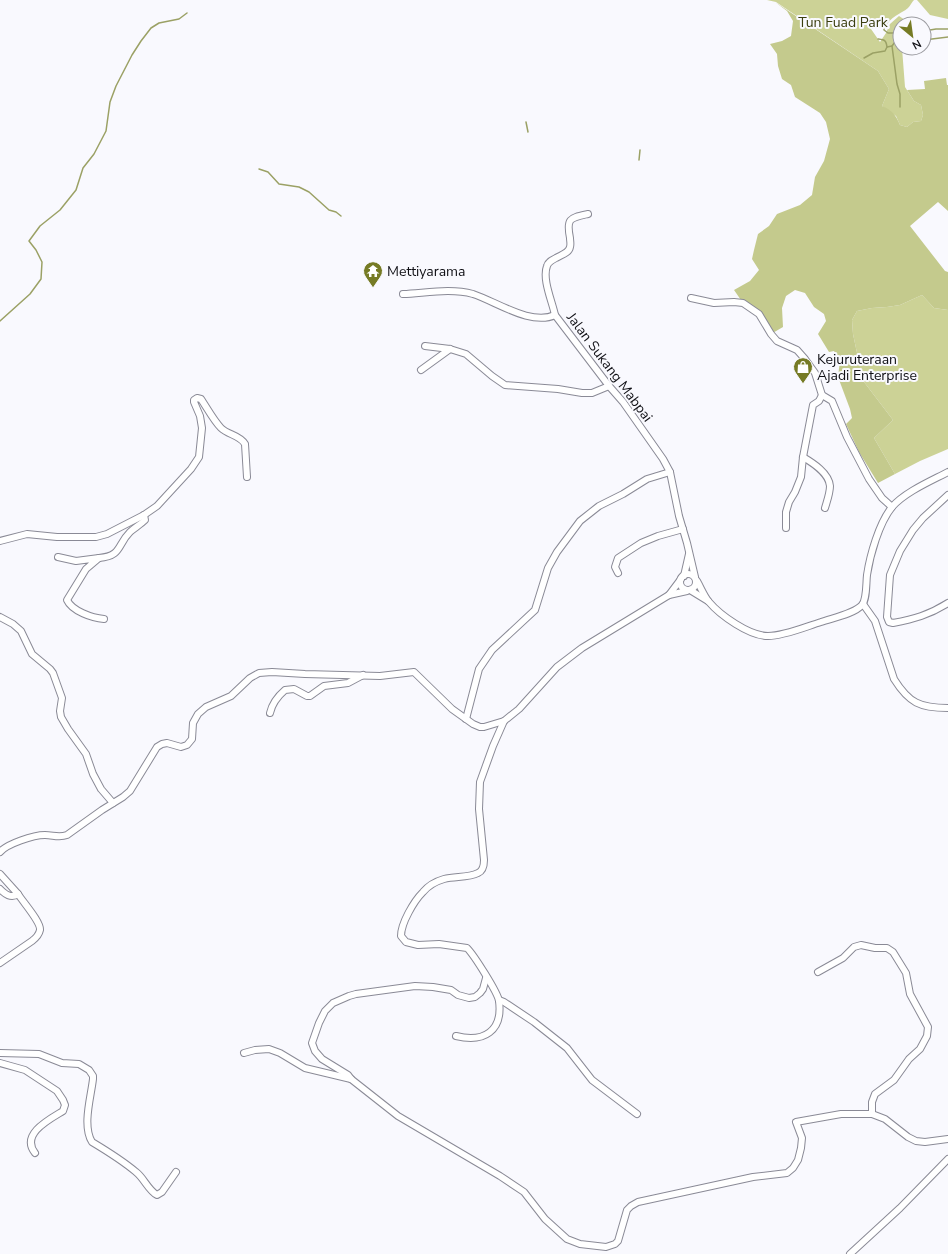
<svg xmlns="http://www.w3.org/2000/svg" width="948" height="1254" viewBox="0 0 948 1254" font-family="'Nunito Sans',sans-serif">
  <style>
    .green { fill: #ccd296 }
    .forest { fill: #c4ca8d }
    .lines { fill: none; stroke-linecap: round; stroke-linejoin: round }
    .stream { stroke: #9ba165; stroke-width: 1.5 }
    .minor-casing { stroke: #8a8a96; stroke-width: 8 }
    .minor { stroke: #fff; stroke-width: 6 }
    .labels { text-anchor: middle; stroke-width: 4; stroke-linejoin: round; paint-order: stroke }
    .park-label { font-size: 14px; fill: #3b3e0f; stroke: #f9f9fe }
    .poi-label { font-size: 14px; fill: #101015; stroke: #f9f9fe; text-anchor: start }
    .street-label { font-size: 14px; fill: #101015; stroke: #f9f9fe }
  </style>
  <rect width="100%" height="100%" fill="#f9f9fe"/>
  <g class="green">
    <path d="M767,0H914C912,2 910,6 908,8C901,14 889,17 886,27L871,29L880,42L886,33L890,24L899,16L905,20V24H900V48H902L905,87L914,101L921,105L923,115L921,121L913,122L907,127L900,125L896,116L882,106L889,89L878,71L776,2Z"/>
    <polygon points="917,0 948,0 948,19 930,15"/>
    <polygon points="922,295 934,308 948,310 948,449 920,461 895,474 874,438 893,420 861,378 860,367 853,334 852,320 857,311 872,308 887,307 900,305"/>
  </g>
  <path class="forest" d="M775,2L878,71L889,89L882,106C892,110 896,115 900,125L907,127L913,122L921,121L923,115L921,105L914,101L907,90L925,89L924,81L946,78L947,85H948V211L938,202L910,226L945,271L948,272V310L934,308L922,295L900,305L887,307L872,308L857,311L852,320L853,334L860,367L861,378L893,420L874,438L895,474L878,483L859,452L846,424L852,418L850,409L838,377L840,360L834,351L829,352L818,334L826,321L824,314L814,307L805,293L795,290L786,296L782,308L783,327L771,334L764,321L743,303L734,290L750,281L759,270L752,259L754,250L758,234L769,226L777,214L800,205L812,195L815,177L824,161L830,139L826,122L820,113L795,97L791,85L782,79L778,66L777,54L770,44L782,41L791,36L793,21L787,11Z"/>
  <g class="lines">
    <g class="stream">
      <polyline points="884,26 884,30 888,33 893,33"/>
      <polyline points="924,31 936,29 948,29"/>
      <polyline points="898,32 900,32"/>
      <path d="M878,39C885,40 886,40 887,47"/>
      <polyline points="924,40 948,37"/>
      <polyline points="892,46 897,84 900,94 900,107"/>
      <polyline points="864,58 873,53 885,51 887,47 892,46 895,42 900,41"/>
      <polyline points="526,122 528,132"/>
      <polyline points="639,160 640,150"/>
      <polyline points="259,169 268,172 279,184 299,187 309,192 329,210 336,212 341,216"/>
      <polyline points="0,321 30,294 41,279 42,262 36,250 29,241 40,226 60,210 76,190 83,168 94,154 106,131 110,102 116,86 132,55 141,41 151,28 159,23 179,19 187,13"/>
    </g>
    <g class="minor-casing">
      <g id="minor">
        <path d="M588,214C570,218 566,218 570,238C570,241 571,244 570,247C569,253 561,255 556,258C552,260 548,262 547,266C542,279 552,301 555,315L609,386L623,402L663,459L670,472L679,516L687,543L695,577"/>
        <path d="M403,294C426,293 451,288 473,294C497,302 531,326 555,315"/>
        <polyline points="691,298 714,303 734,302 743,303 759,314 771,334 777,341 797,350 805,359 815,373 822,395 832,401 847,437 869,479 882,498 892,507"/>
        <polyline points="425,346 450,349 466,354 492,376 505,385 558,389 582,393 592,393 609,386"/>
        <polyline points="421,370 450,349"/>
        <path d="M803,457C813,463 829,473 830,486C830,493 827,501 825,508"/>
        <path d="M948,495L923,518L913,530L900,551L890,575L887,617L889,622L893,623C914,619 929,615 948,603"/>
        <polyline points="786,528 786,512 789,502 795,492 801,477 803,457 813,405 819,401 822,395"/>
        <path d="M0,541L27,534L57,537H96L107,534L144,515L157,506L191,469L199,457L202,428L200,416L194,402V400L197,398L201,399C207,408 214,421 221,428C228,435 240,435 245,444L247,477"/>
        <path d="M58,557L76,561L99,558L86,569L67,600C72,611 92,618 104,619"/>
        <path d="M99,558C122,556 117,545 130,532C134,528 140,525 145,520L144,515"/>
        <polyline points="618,573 615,567 618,558 641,543 658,536 683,529"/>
        <circle cx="688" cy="582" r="8"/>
        <polyline points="684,576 689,554"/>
        <path d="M697,581C701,588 704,596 709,602C720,615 749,636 768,636C784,636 805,627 821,622C832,618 854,614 862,605C867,599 866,583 867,575C870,555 879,523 892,507C905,492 931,481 948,472"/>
        <polyline points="690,590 708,601"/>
        <polyline points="669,595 681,579"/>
        <path d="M863,604L875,621L894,679C909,703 920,708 948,708"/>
        <polyline points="0,617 13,624 21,631 32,654 50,669 53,673 62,698 60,711 61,717 68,729 86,754 93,774 101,789 113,803"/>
        <path d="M270,713C272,704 278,696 285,690L294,689L307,696H310L324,686L348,683L363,675"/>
        <polyline points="466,719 479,669 492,650 535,610 548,568 557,552 580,521 599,506 623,494 647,479 670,472"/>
        <path d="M0,852C7,844 33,835 45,835C53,835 59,838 67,835L102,810L123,797L130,791L157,747L162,744L167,743L181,747L187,745L192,739L193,723L198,714L206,707L231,696L250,678L259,673L272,672L305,674L380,676L414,672L452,709L473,724L480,727H484L504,721"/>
        <polyline points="0,874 18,894"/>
        <path d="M0,889C5,894 11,899 18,894C23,902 41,922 40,930C39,935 36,938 32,941L0,963"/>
        <polyline points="818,972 843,958 854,947 861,945 875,948 887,948 893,952 906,973 910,994 928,1027 927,1036 920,1049 909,1059 894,1080 875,1094 872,1102 872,1114"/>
        <polyline points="486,978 483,989 480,993 475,997 469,998 458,995 451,990 433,987 415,986 356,994 349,996 333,1003 325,1011 319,1023 312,1043 315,1051 322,1059 348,1075 351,1079 398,1116 500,1176 524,1192 545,1219 567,1239 580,1244 606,1247 615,1244 618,1241 627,1210 631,1206 638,1202 753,1177 787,1173 793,1168 798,1160 801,1148 802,1138 796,1122 841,1114 872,1114 885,1119 908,1137 916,1141 925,1142 948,1139"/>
        <polyline points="499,1000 504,1002 534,1022 567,1048 592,1080 637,1114"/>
        <path d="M456,1036C484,1043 503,1031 499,1001C498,993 474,955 467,948L439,944L418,945L406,942L401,936C401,923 414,901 423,892C428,886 437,881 444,879C455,876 468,878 478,873C483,871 484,865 484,860L479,809L480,782L493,746L504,721L519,709L557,667L582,648L669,595L687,591"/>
        <path d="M0,1053L39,1054L62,1063L79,1064L89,1070L93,1076V1079C91,1097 82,1126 92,1142C107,1151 123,1161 136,1172C144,1178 148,1190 157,1195L162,1192L176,1172"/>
        <polyline points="244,1053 255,1050 269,1049 280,1053 305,1068 351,1079"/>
        <path d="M0,1063L25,1070L57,1091L63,1100L65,1105L63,1111C50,1119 20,1134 35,1153"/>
        <polyline points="850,1254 900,1208 948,1159"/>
      </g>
    </g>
    <use href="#minor" class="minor"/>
  </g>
  <defs>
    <g id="temple-pin" transform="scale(1)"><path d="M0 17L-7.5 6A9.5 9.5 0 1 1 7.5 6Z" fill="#767b25" stroke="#f9f9fe"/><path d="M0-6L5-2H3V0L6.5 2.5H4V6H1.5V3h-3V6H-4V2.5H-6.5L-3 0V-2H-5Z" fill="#fff"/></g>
    <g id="shop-pin" transform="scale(1)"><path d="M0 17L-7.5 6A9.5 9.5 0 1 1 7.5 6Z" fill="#767b25" stroke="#f9f9fe"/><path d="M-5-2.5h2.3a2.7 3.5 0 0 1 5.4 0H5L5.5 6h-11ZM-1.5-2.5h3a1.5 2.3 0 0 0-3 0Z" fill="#fff"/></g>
  </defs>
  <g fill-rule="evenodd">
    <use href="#temple-pin" x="373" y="271"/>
    <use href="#shop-pin" x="803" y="367"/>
  </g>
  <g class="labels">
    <g class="park-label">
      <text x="843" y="27">Tun Fuad Park</text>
    </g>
    <g class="poi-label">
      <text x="387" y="276">Mettiyarama</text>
      <text x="817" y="364">Kejuruteraan<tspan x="817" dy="16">Ajadi Enterprise</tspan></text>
    </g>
    <g class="street-label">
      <text transform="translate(610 367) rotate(53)" y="5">Jalan Sukang Mabpai</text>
    </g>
  </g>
  <g transform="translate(912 36) rotate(151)"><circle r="19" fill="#f9f9fe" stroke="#9c9ca1"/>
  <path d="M0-3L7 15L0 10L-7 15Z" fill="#767b25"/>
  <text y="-6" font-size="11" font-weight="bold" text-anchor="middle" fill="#101015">N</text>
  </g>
</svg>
